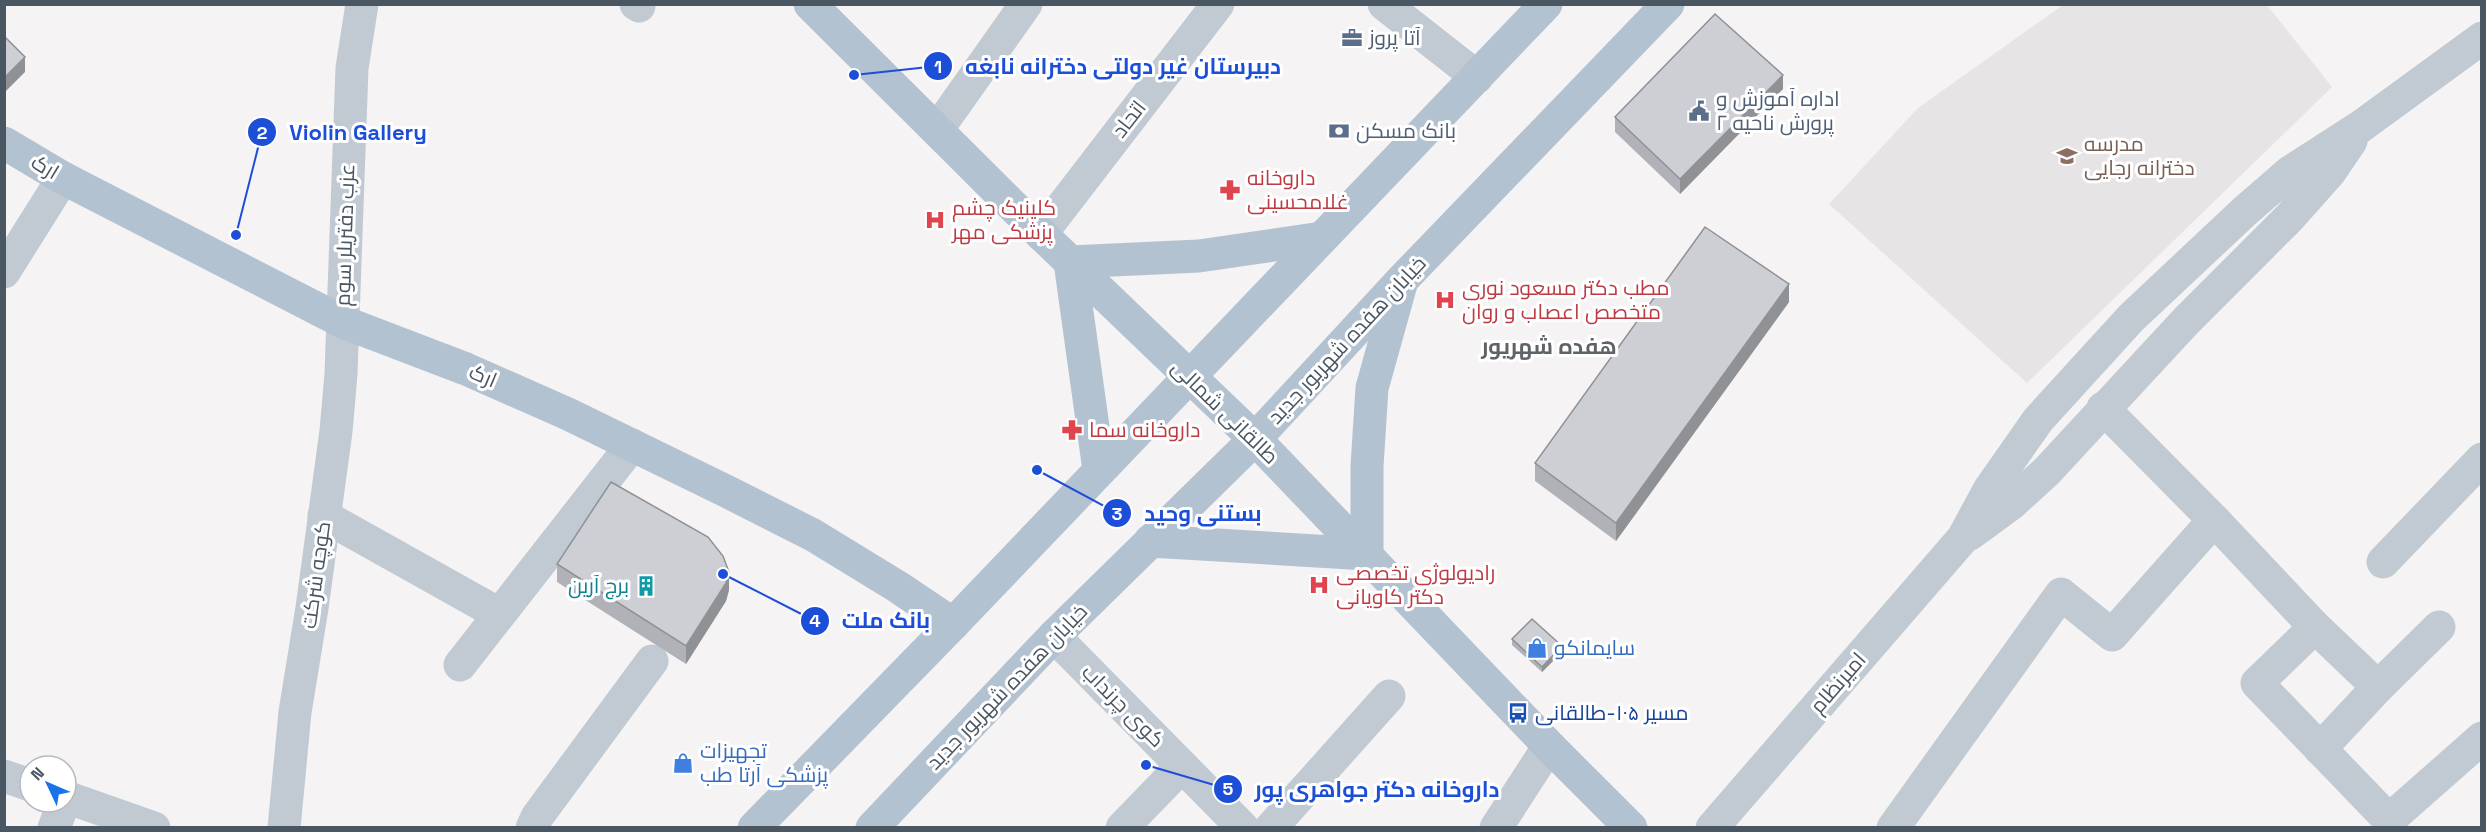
<svg xmlns="http://www.w3.org/2000/svg" width="2486" height="832" viewBox="0 0 2486 832" font-family="'Space Grotesk',Cairo,sans-serif">
  <style>
    .education { fill: #e6e4e5 }
    .lines { fill: none; stroke-linecap: round; stroke-linejoin: round }
    .minor { stroke: #c1cad2; stroke-width: 33 }
    .major { stroke: #b3c2d1; stroke-width: 33 }
    .wall { fill: #b0b2b7 }
    .shaded-wall { fill: #909195 }
    .building { fill: #cdcfd5; stroke: #909195; stroke-width: 1.5 }
    .labels { text-anchor: middle; stroke-width: 6; stroke-linejoin: round; paint-order: stroke }
    .service-label { font-size: 21px; fill: #4e5e75; stroke: #fff; text-anchor: start }
    .street-label { font-size: 21px; fill: #4a5661; stroke: #fff }
    .education-label { font-size: 21px; fill: #785e54; stroke: #fff; text-anchor: start }
    .health-label { font-size: 21px; fill: #be3a42; stroke: #fff; text-anchor: start }
    .culture-label { font-size: 21px; fill: #0d838f; stroke: #fff; text-anchor: end }
    .shop-label { font-size: 21px; fill: #366cbe; stroke: #fff; text-anchor: start }
    .transit-label { font-size: 21px; fill: #164399; stroke: #fff; text-anchor: start }
    .neighbourhood-label { font-size: 22px; font-weight: bold; fill: #5f6368; stroke: #fff }
    .leader { fill: none; stroke: #1d4ed8; stroke-width: 2 }
    .callout-dot { fill: #1d4ed8; stroke: #fff; stroke-width: 2 }
    .mark-label { font-size: 18px; text-anchor: middle; font-weight: bold; fill: #fff }
    .callout-label { font-size: 22px; text-anchor: middle; font-weight: bold; fill: #1d4ed8; stroke: #fff; stroke-width: 6; stroke-linejoin: round; paint-order: stroke }
  </style>
  <rect width="100%" height="100%" fill="#f5f3f3"/>
  <polygon class="education" points="2063,5 2267,5 2332,87 2027,383 1829,204 1918,108"/>
  <g class="lines">
    <g class="minor">
      <polyline points="636,4 639,6"/>
      <polyline points="1384,4 1477,77"/>
      <polyline points="937,130 1026,4"/>
      <polyline points="1041,234 1218,4"/>
      <polyline points="4,272 63,178"/>
      <polyline points="324,516 499,614"/>
      <polyline points="2214,520 2315,627 2257,683 2389,820 2482,738"/>
      <polyline points="1970,534 2011,504 2047,471 2186,321 2289,218 2330,172 2351,141"/>
      <polyline points="2383,562 2482,459"/>
      <polyline points="2315,627 2378,687"/>
      <polyline points="1054,636 1243,828"/>
      <polyline points="460,665 632,445"/>
      <polyline points="2320,749 2378,687 2439,627"/>
      <polyline points="4,776 30,785"/>
      <polyline points="66,797 154,828"/>
      <polyline points="54,828 64,802"/>
      <polyline points="284,828 295,712 312,608 336,431 341,374 352,68 362,4"/>
      <polyline points="532,828 537,817 652,661"/>
      <polyline points="1122,828 1182,766"/>
      <polyline points="1271,828 1389,696"/>
      <polyline points="1496,828 1549,746"/>
      <polyline points="1712,828 1963,538 1989,490 2038,420 2131,318 2245,211 2290,172 2360,127 2482,38"/>
      <polyline points="1893,828 2061,594 2112,635 2214,520 2103,408"/>
    </g>
    <g class="major">
      <polyline points="810,4 1041,234 1255,439 1549,746 1631,828"/>
      <polyline points="4,143 63,178 343,322 466,369 568,414 728,492 813,535 898,587 953,624"/>
      <polyline points="1099,470 1070,262 1199,256 1322,238"/>
      <polyline points="1150,541 1367,554 1367,466 1372,388 1401,284"/>
      <polyline points="754,828 953,624 1546,4"/>
      <polyline points="872,828 1054,636 1255,439 1402,280 1668,4"/>
    </g>
  </g>
  <g class="wall">
    <polygon points="1783,89 1680,194 1615,132 1615,117"/>
    <polygon points="1789,302 1616,541 1535,481 1535,463"/>
    <polygon points="557,564 729,590 726,601 686,664 557,582"/>
    <polygon points="1512,639 1562,652 1542,672 1512,645"/>
  </g>
  <g class="shaded-wall">
    <polygon points="25,57 25,72 4,93 4,78"/>
    <polygon points="1783,75 1783,89 1680,194 1680,179"/>
    <polygon points="1789,284 1789,302 1616,541 1616,523"/>
    <polygon points="729,572 729,590 726,601 686,664 686,646"/>
    <polygon points="1562,646 1562,652 1542,672 1542,667"/>
  </g>
  <g class="building">
    <polygon points="1715,14 1783,75 1680,179 1615,117"/>
    <polygon points="4,36 25,57 4,78"/>
    <polygon points="1705,227 1789,284 1616,523 1535,463"/>
    <polygon points="611,482 708,537 723,556 729,572 726,583 686,646 557,564"/>
    <polygon points="1532,619 1562,646 1542,667 1512,639"/>
  </g>
  <defs>
    <g id="office-bare" transform="scale(1.62)"><path d="M-6-3h4V-5.5h4V-3h4V5H-6ZM-1-4.5V-3h2v-1.5ZM-6 0V1H6V0Z" fill="#5c6f8a" stroke="#fff" stroke-width="2.5" paint-order="stroke"/></g>
    <g id="civic-bare" transform="scale(1.62)"><path d="M-.6-6.5H3V-4.5H.6V-3L4-1V1h2V6H-6V1h2V-1L-.6-3ZM-1.2 2.5V6h2.4V2.5Z" fill="#5c6f8a" stroke="#fff" stroke-width="2.5" paint-order="stroke"/></g>
    <g id="bank-bare" transform="scale(1.62)"><path d="M-6-4H6V4H-6ZM0-2.3a2.3 2.3 0 1 0 0 4.6a2.3 2.3 0 1 0 0-4.6Z" fill="#5c6f8a" stroke="#fff" stroke-width="2.5" paint-order="stroke"/></g>
    <g id="school-bare" transform="scale(1.62)"><path d="M0-5L7-2L0 1L-7-2ZM-4 1L0 2.5L4 1V4Q0 6-4 4Z" fill="#8d6e63" stroke="#fff" stroke-width="2.5" paint-order="stroke"/></g>
    <g id="pharmacy-bare" transform="scale(1.62)"><path d="M-2-6h4v4h4v4h-4v4h-4v-4h-4v-4h4Z" fill="#e0444e" stroke="#fff" stroke-width="2.5" paint-order="stroke"/></g>
    <g id="hospital-bare" transform="scale(1.62)"><path d="M-5-5h3v3.5h4V-5h3V5h-3V1.5h-4V5h-3Z" fill="#e0444e" stroke="#fff" stroke-width="2.5" paint-order="stroke"/></g>
    <g id="building-bare" transform="scale(1.62)"><path d="M-4-6H4V6H1V3H-1V6H-4ZM-2.5-4.3h1.7v1.8h-1.7ZM.8-4.3h1.7v1.8H.8ZM-2.5-1h1.7V.8h-1.7ZM.8-1h1.7V.8H.8Z" fill="#0f9aa8" stroke="#fff" stroke-width="2.5" paint-order="stroke"/></g>
    <g id="shop-bare" transform="scale(1.62)"><path d="M-5-2.5h2.3a2.7 3.5 0 0 1 5.4 0H5L5.5 6h-11ZM-1.5-2.5h3a1.5 2.3 0 0 0-3 0Z" fill="#3f7fe0" stroke="#fff" stroke-width="2.5" paint-order="stroke"/></g>
    <g id="bus-bare" transform="scale(1.62)"><path d="M-5-6H5V4H4V6H2V4H-2V6H-4V4H-5ZM-3.5-4V0h7V-4ZM-3.5 1.2v1.5H-2V1.2ZM2 1.2v1.5H3.5V1.2Z" fill="#1a4fb4" stroke="#fff" stroke-width="2.5" paint-order="stroke"/></g>
  </defs>
  <g fill-rule="evenodd">
    <use href="#office-bare" x="1352" y="38"/>
    <use href="#civic-bare" x="1699" y="111"/>
    <use href="#bank-bare" x="1339" y="131"/>
    <use href="#school-bare" x="2067" y="156"/>
    <use href="#pharmacy-bare" x="1230" y="190"/>
    <use href="#hospital-bare" x="935" y="220"/>
    <use href="#hospital-bare" x="1445" y="300"/>
    <use href="#pharmacy-bare" x="1072" y="430"/>
    <use href="#hospital-bare" x="1319" y="585"/>
    <use href="#building-bare" x="646" y="586"/>
    <use href="#shop-bare" x="1537" y="648"/>
    <use href="#bus-bare" x="1518" y="713"/>
    <use href="#shop-bare" x="683" y="763"/>
  </g>
  <g class="labels">
    <g class="service-label">
      <text x="1369" y="45">آتا پروز</text>
      <text x="1716" y="106">اداره آموزش و<tspan x="1716" dy="24">پرورش ناحیه ۲</tspan></text>
      <text x="1356" y="138">بانک مسکن</text>
    </g>
    <g class="street-label">
      <text transform="translate(1129 119) rotate(-52)" y="7">اتحاد</text>
      <text transform="translate(45 167) rotate(31)" y="7">ارک</text>
      <text transform="translate(345 235) rotate(-88)" y="7">عزب دفتریلر سوم</text>
      <text transform="translate(1347 340) rotate(-47)" y="7">خیابان هفده شهریور جدید</text>
      <text transform="translate(483 376) rotate(23)" y="7">ارک</text>
      <text transform="translate(1225 412) rotate(44)" y="7">طالقانی شمالی</text>
      <text transform="translate(316 575) rotate(-82)" y="7">کوچه شرکت</text>
      <text transform="translate(1838 683) rotate(-49)" y="7">امیرنظام</text>
      <text transform="translate(1007 687) rotate(-46)" y="7">خیابان هفده شهریور جدید</text>
      <text transform="translate(1123 706) rotate(45)" y="7">کوی چرنداب</text>
    </g>
    <g class="education-label">
      <text x="2084" y="151">مدرسه<tspan x="2084" dy="24">دخترانه رجایی</tspan></text>
    </g>
    <g class="health-label">
      <text x="1247" y="185">داروخانه<tspan x="1247" dy="24">غلامحسینی</tspan></text>
      <text x="952" y="215">کلینیک چشم<tspan x="952" dy="24">پزشکی مهر</tspan></text>
      <text x="1462" y="295">مطب دکتر مسعود نوری<tspan x="1462" dy="24">متخصص اعصاب و روان</tspan></text>
      <text x="1089" y="437">داروخانه سما</text>
      <text x="1336" y="580">رادیولوژی تخصصی<tspan x="1336" dy="24">دکتر کاویانی</tspan></text>
    </g>
    <g class="culture-label">
      <text x="629" y="593">برج آرین</text>
    </g>
    <g class="shop-label">
      <text x="1554" y="655">سایمانکو</text>
      <text x="700" y="758">تجهیزات<tspan x="700" dy="24">پزشکی آرتا طب</tspan></text>
    </g>
    <g class="transit-label">
      <text x="1535" y="720">مسیر ۱۰۵-طالقانی</text>
    </g>
    <g class="neighbourhood-label">
      <text x="1549" y="354">هفده شهریور</text>
    </g>
  </g>
  <path class="leader" d="M854 75L938 66M236 235L262 132M1037 470L1117 513M723 574L815 621M1146 765L1228 789"/>
  <g class="callout-dot">
    <circle cx="854" cy="75" r="6"/>
    <circle cx="236" cy="235" r="6"/>
    <circle cx="1037" cy="470" r="6"/>
    <circle cx="723" cy="574" r="6"/>
    <circle cx="1146" cy="765" r="6"/>
    <circle cx="938" cy="66" r="15"/>
    <circle cx="262" cy="132" r="15"/>
    <circle cx="1117" cy="513" r="15"/>
    <circle cx="815" cy="621" r="15"/>
    <circle cx="1228" cy="789" r="15"/>
  </g>
  <g class="mark-label">
    <text x="938" y="73">1</text>
    <text x="262" y="139">2</text>
    <text x="1117" y="520">3</text>
    <text x="815" y="627">4</text>
    <text x="1228" y="795">5</text>
  </g>
  <g class="callout-label">
    <text x="1123" y="74">دبیرستان غیر دولتی دخترانه نابغه</text>
    <text x="358" y="140">Violin Gallery</text>
    <text x="1203" y="521">بستنی وحید</text>
    <text x="886" y="628">بانک ملت</text>
    <text x="1377" y="797">داروخانه دکتر جواهری پور</text>
  </g>
  <rect width="2486" height="832" fill="none" stroke="#4a5661" stroke-width="12"/>
  <g transform="translate(48 784) rotate(314)"><circle r="28" fill="#ffffff" stroke="#b7bbc0" stroke-width="1.5"/>
  <path d="M0-4.5L10 22L0 15L-10 22Z" fill="#1a73e8"/>
  <text y="-9" font-size="16" font-weight="bold" text-anchor="middle" fill="#4a5661">N</text>
  </g>
</svg>
